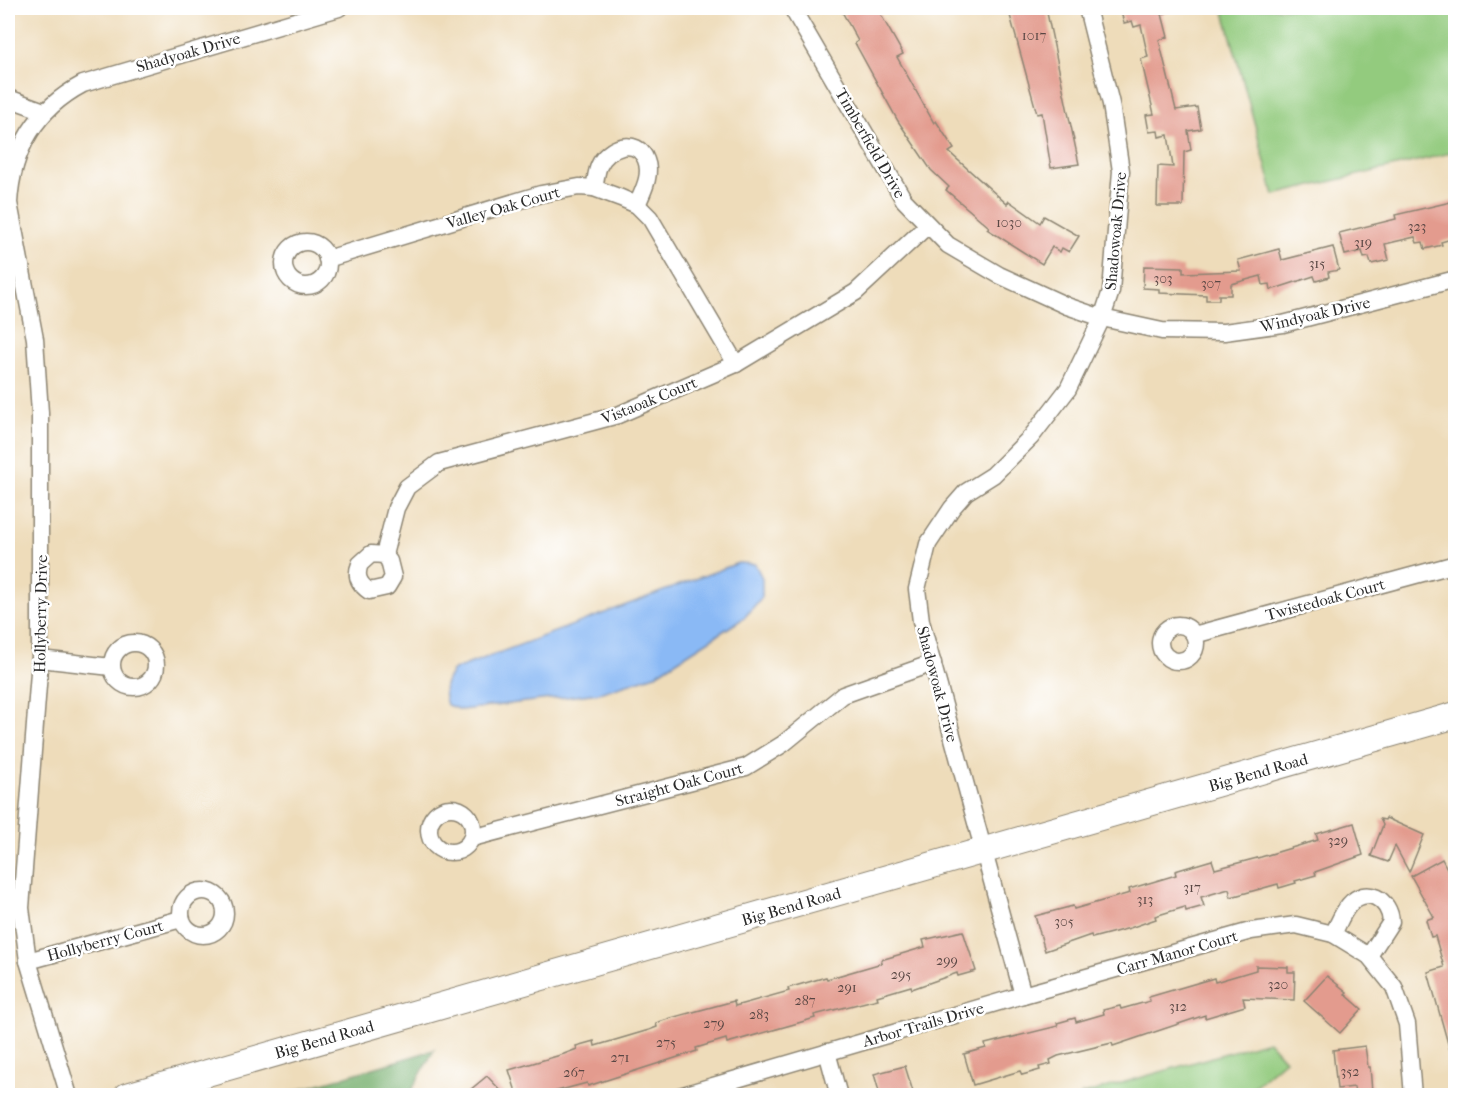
<svg xmlns="http://www.w3.org/2000/svg" width="1463" height="1103" viewBox="0 0 1463 1103" font-family="'IM FELL French Canon',serif">
  <style>
    .green { fill: #93cb7e; stroke: #5f7b54; stroke-width: 1.5 }
    .forest { fill: #76af6d; stroke: #506d4c; stroke-width: 1.5 }
    .water { fill: #8ab9f5; stroke: #5a7290; stroke-width: 1.5 }
    .building { fill: #e39b8e }
    .lines { fill: none; stroke-linecap: round; stroke-linejoin: round }
    .street-casing { stroke: #8c8472; stroke-width: 19 }
    .primary-casing { stroke: #8c8472; stroke-width: 28 }
    .street { stroke: #fff; stroke-width: 16 }
    .primary { stroke: #fff; stroke-width: 26 }
    .labels { text-anchor: middle; stroke-width: 5; stroke-linejoin: round; paint-order: stroke }
    .number-label { font-size: 14px; fill: #594744 }
    .street-label { font-size: 16px; fill: #2b2b2b; stroke: #fff }
  </style>
  <rect width="100%" height="100%" fill="#fff"/>
  <filter id="ink" filterUnits="userSpaceOnUse"><feTurbulence type="fractalNoise" baseFrequency=".0167" numOctaves="2"/><feDisplacementMap in="SourceGraphic" scale="12" xChannelSelector="R" yChannelSelector="G"/><feConvolveMatrix kernelMatrix="1 2 1 2 8 2 1 2 1" color-interpolation-filters="sRGB"/></filter>
  <filter id="wash" filterUnits="userSpaceOnUse"><feTurbulence type="fractalNoise" baseFrequency=".008" numOctaves="4" result="noise"/><feDisplacementMap in="SourceGraphic" scale="24" xChannelSelector="R" yChannelSelector="G"/><feGaussianBlur stdDeviation="1.35" result="paint"/><feColorMatrix in="noise" values="0 0 0 0 0 0 0 0 0 0 0 0 0 0 0 0 0 1.4 0 .05"/><feComposite in="paint" operator="in"/></filter>
  <g filter="url(#wash)">
    <rect width="100%" height="100%" fill="#eedcba"/>
    <g class="green">
      <polygon points="1223,8 1455,8 1455,152 1274,195"/>
      <polygon points="1268,1041 1285,1060 1244,1095 1080,1095"/>
    </g>
    <polygon class="forest" points="434,1050 409,1095 289,1096 289,1093"/>
    <path class="water" d="M738,563L755,564L762,578V597L744,618L655,675L599,693L461,710L447,705C442,691 444,682 453,670Z"/>
    <g id="blocks">
      <g class="building">
        <polygon points="840,8 877,8 903,54 897,57 934,123 936,121 954,149 949,152 1007,204 1009,201 1040,223 1044,216 1079,236 1069,252 1062,248 1060,252 1052,247 1042,264 987,229 989,227 946,190 949,187 931,170 898,121 855,43 858,41"/>
        <polygon points="1008,8 1046,8 1079,164 1051,168 1042,113 1037,114"/>
        <polygon points="1120,8 1165,8 1166,13 1162,14 1168,37 1159,40 1176,110 1197,107 1201,129 1188,131 1191,150 1184,152 1183,206 1157,206 1158,166 1173,167 1168,135 1159,137 1158,131 1149,132 1146,115 1154,114 1141,59 1148,57 1141,25 1134,27 1132,21 1124,23"/>
        <polygon points="1455,201 1455,238 1441,242 1442,245 1425,249 1423,242 1417,243 1415,237 1385,244 1389,260 1371,264 1369,257 1364,258 1362,251 1345,255 1339,233 1396,219 1395,215"/>
        <polygon points="1333,247 1339,270 1328,272 1329,277 1316,281 1314,276 1271,290 1270,284 1263,285 1261,276 1231,284 1231,295 1219,295 1219,300 1206,300 1206,295 1159,293 1159,289 1143,288 1144,266 1183,267 1183,273 1241,271 1238,260 1279,249 1282,260"/>
        <polygon points="1386,818 1424,835 1409,872 1395,846 1388,862 1371,856 1383,825 1380,819 1385,820"/>
        <polygon points="1354,823 1363,855 1315,872 1316,875 1295,881 1296,883 1279,888 1278,884 1231,897 1229,889 1201,897 1204,906 1186,911 1185,907 1155,916 1156,919 1130,928 1092,938 1091,935 1045,951 1035,916 1073,906 1074,909 1130,893 1129,889 1176,875 1175,871 1212,860 1215,869 1261,857 1318,840 1316,834"/>
        <polygon points="1442,859 1455,884 1455,1057 1452,1058 1428,972 1444,967 1435,936 1431,937 1426,920 1434,917 1411,876"/>
        <polygon points="963,931 976,971 958,976 957,973 912,989 911,986 877,996 878,999 814,1015 815,1018 798,1023 727,1043 726,1039 696,1048 697,1051 588,1086 587,1083 542,1095 517,1095 509,1070 564,1054 577,1049 576,1046 594,1041 595,1046 649,1030 657,1027 656,1023 671,1018 734,1001 735,1006 789,991 788,988 826,977 827,979 882,963 881,960 925,947 923,940"/>
        <polygon points="1256,966 1288,967 1288,972 1295,972 1294,1000 1243,998 1245,1006 1205,1018 1205,1015 1113,1046 1112,1043 1058,1056 1050,1060 1051,1064 1039,1067 1040,1070 1022,1075 1020,1071 973,1085 964,1054 986,1048 985,1044 1058,1026 1057,1023 1075,1018 1076,1022 1104,1014 1103,1010 1120,1006 1121,1009 1150,1001 1149,997 1214,978 1215,982 1256,970"/>
        <polygon points="1327,976 1347,992 1345,994 1362,1009 1340,1033 1304,1001"/>
        <polygon points="1365,1046 1368,1067 1370,1067 1372,1092 1355,1094 1354,1087 1337,1089 1333,1050"/>
        <polygon points="905,1066 914,1095 880,1095 874,1074"/>
        <polygon points="487,1076 505,1095 464,1095"/>
      </g>
    </g>
  </g>
  <g filter="url(#ink)">
    <use href="#blocks" fill-opacity="0" stroke="#8c8472" stroke-width="1.5"/>
    <g class="lines">
      <g class="street-casing">
        <g id="street">
          <polyline points="792,8 904,200 948,245 999,275 1067,306 1102,318 1162,331 1224,332 1283,324 1456,279"/>
          <polyline points="8,98 44,111"/>
          <path d="M594,188C596,181 596,172 599,166C607,147 637,136 646,160C652,175 643,191 637,205"/>
          <circle cx="306" cy="264" r="22"/>
          <polyline points="327,259 541,194 579,187 594,188 621,198 637,205 650,218 736,364"/>
          <path d="M384,555L371,554L360,564C355,576 359,584 369,591L387,587L393,577L389,561L384,555L396,508L407,487L439,463L618,415L736,364L856,292L928,225"/>
          <circle cx="1178" cy="643" r="18"/>
          <polyline points="1194,635 1456,564"/>
          <circle cx="134" cy="665" r="22"/>
          <polyline points="40,659 111,667"/>
          <circle cx="451" cy="830" r="22"/>
          <polyline points="472,838 746,767 783,744 843,695 933,663"/>
          <circle cx="203" cy="913" r="22"/>
          <path d="M1333,934C1338,925 1342,913 1349,905C1366,885 1390,899 1391,922L1369,956"/>
          <polyline points="28,961 181,919"/>
          <polyline points="1023,995 1251,931 1296,925 1333,934 1369,956 1394,987 1407,1024 1413,1096"/>
          <polyline points="827,1052 839,1096"/>
          <path d="M69,1096L28,961L21,908L40,659V413L35,339L9,203C12,149 36,109 83,84L339,8"/>
          <polyline points="679,1096 1023,995 921,621 917,589 928,544 952,508 966,492 993,475 1031,437 1068,389 1102,318 1111,291 1121,171 1111,104 1087,8"/>
        </g>
      </g>
      <g class="primary-casing">
        <polyline id="primary" points="127,1096 1456,715"/>
      </g>
      <use href="#street" class="street"/>
      <use href="#primary" class="primary"/>
    </g>
  </g>
  <g class="labels">
    <g class="number-label">
      <text x="1034" y="40">1017</text>
      <text x="1009" y="227">1030</text>
      <text x="1417" y="231">323</text>
      <text x="1363" y="247">319</text>
      <text x="1317" y="268">315</text>
      <text x="1163" y="283">303</text>
      <text x="1211" y="288">307</text>
      <text x="1338" y="845">329</text>
      <text x="1192" y="892">317</text>
      <text x="1145" y="904">313</text>
      <text x="1064" y="926">305</text>
      <text x="947" y="965">299</text>
      <text x="901" y="979">295</text>
      <text x="1278" y="989">320</text>
      <text x="847" y="992">291</text>
      <text x="805" y="1005">287</text>
      <text x="1178" y="1011">312</text>
      <text x="759" y="1019">283</text>
      <text x="714" y="1028">279</text>
      <text x="666" y="1047">275</text>
      <text x="620" y="1062">271</text>
      <text x="1350" y="1076">352</text>
      <text x="574" y="1077">267</text>
    </g>
    <g class="street-label">
      <text transform="translate(188 52) rotate(-16)" y="6">Shadyoak Drive</text>
      <text transform="translate(871 143) rotate(60)" y="6">Timberfield Drive</text>
      <text transform="translate(503 207) rotate(-16)" y="6">Valley Oak Court</text>
      <text transform="translate(1115 231) rotate(-85)" y="6">Shadowoak Drive</text>
      <text transform="translate(1315 314) rotate(-13)" y="6">Windyoak Drive</text>
      <text transform="translate(649 400) rotate(-22)" y="6">Vistaoak Court</text>
      <text transform="translate(1325 599) rotate(-15)" y="6">Twistedoak Court</text>
      <text transform="translate(40 614) rotate(-89)" y="6">Hollyberry Drive</text>
      <text transform="translate(938 684) rotate(75)" y="6">Shadowoak Drive</text>
      <text transform="translate(1258 772) rotate(-16)" y="6">Big Bend Road</text>
      <text transform="translate(679 784) rotate(-15)" y="6">Straight Oak Court</text>
      <text transform="translate(791 906) rotate(-16)" y="6">Big Bend Road</text>
      <text transform="translate(105 940) rotate(-15)" y="6">Hollyberry Court</text>
      <text transform="translate(1177 952) rotate(-16)" y="6">Carr Manor Court</text>
      <text transform="translate(923 1024) rotate(-16)" y="6">Arbor Trails Drive</text>
      <text transform="translate(324 1039) rotate(-16)" y="6">Big Bend Road</text>
    </g>
  </g>
  <rect width="1463" height="1103" fill="none" stroke="#fff" stroke-width="30"/>
</svg>
